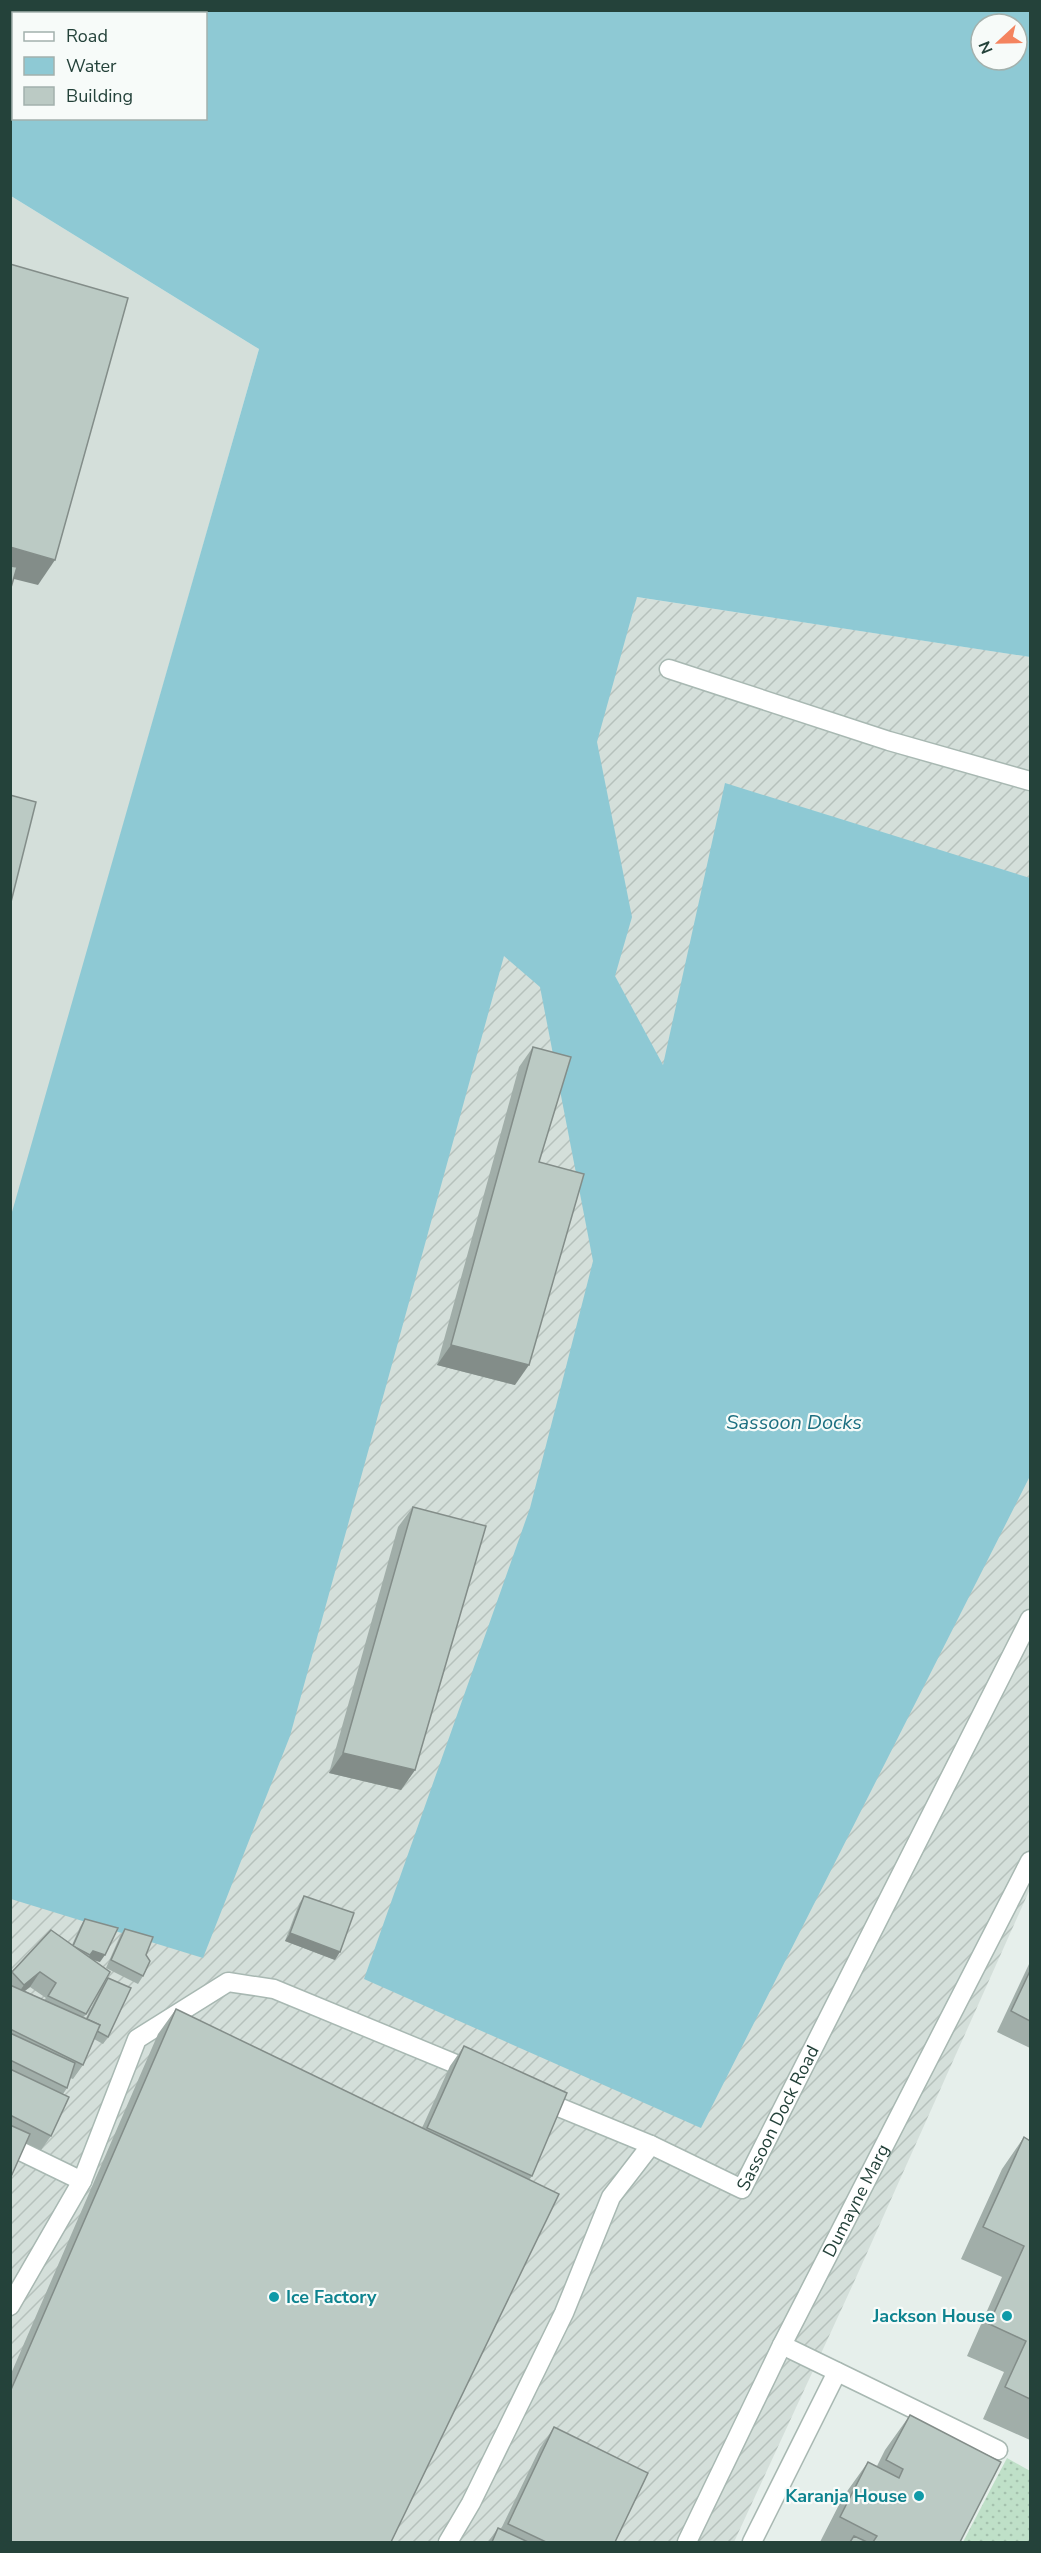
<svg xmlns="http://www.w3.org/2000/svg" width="1041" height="2553" viewBox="0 0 1041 2553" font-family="'Nunito Sans',sans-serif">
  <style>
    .built { fill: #d4dfda }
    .industrial { fill: url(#industrial-furrows) }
    .park { fill: url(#park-dots) }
    .water { fill: #8ec9d4; fill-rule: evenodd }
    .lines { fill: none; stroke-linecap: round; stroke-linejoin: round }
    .minor-casing { stroke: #a8b8b2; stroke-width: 21 }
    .minor { stroke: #fff; stroke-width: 18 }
    .wall { fill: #a1aea9; fill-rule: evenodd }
    .shaded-wall { fill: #838d89 }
    .building { fill: #bbcac4; stroke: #838d89; stroke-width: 1.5 }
    .culture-dot { fill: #0f9aa8; stroke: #f7fbf9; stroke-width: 2 }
    .labels { text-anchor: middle; stroke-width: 4.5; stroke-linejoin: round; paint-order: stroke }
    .street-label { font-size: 18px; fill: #24423a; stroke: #f7fbf9 }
    .culture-label { font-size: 18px; font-weight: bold; fill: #0d838f; stroke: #f7fbf9; text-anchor: end }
    .water-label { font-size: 20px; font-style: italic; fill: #1c6f80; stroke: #f7fbf9 }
  </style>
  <defs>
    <pattern id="industrial-furrows" width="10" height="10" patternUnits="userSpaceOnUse" patternTransform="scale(1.5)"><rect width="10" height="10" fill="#d4dfda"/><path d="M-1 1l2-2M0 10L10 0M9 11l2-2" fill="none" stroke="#b6c1bc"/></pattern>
    <pattern id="park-dots" width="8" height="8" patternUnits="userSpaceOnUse" patternTransform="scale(1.5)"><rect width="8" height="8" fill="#bfe0c8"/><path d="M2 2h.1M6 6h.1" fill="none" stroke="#a4c1ad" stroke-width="1.8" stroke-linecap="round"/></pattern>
  </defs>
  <rect width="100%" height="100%" fill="#e6efeb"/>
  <polygon class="built" points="11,196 259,349 11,1219"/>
  <polygon class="industrial" points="637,597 1030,657 1030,1889 854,2282 734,2542 11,2542 10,1219"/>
  <polygon class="park" points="1007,2458 1030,2471 1030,2542 963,2542"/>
  <path class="water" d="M11,11H1030V657L637,597L597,742L632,917L615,976L663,1065L725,783L1030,878V1476L701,2128L364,1979L530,1508L593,1261L540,987L504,956L290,1736L203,1958L11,1899L10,1219L259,349L11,196ZM14,14H206V118H14ZM981,24H1017V60H981Z"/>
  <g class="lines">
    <g class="minor-casing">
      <g id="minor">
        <polyline points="669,669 889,741 1030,781"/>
        <polyline points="539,2099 651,2145"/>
        <polyline points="10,2146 82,2181"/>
        <polyline points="10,2306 82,2181 137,2039 228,1982 274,1989 475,2072"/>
        <polyline points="782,2345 998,2450"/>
        <path id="s1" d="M448,2542L471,2503L564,2313L611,2197L651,2145L742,2189L1030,1619"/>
        <path id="s2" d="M687,2542L782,2345L1030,1861"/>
        <polyline points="752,2542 837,2372"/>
      </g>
    </g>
    <use href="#minor" class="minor"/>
  </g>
  <g class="wall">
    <polygon points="533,1047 515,1385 437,1365 519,1067"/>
    <polygon points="413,1507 415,1770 401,1790 329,1773 398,1527"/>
    <polygon points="304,1896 335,1960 285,1941 299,1904"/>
    <path d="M85,1919L100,1962L93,1960L86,2014L83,2017L86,2018L102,1986L108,1978V2037L103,2044L94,2039L83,2065L73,2079L70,2078L67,2088L63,2094L51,2136L41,2150L26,2143L10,2179V1973L51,1930L72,1945L80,1927ZM30,1987L46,1998L44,2000L25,1991Z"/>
    <polygon points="125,1929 146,1955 143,1976 138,1984 106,1968 120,1936"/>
    <polygon points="1030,1962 1030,2048 997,2032"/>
    <polygon points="176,2009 422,2128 450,2066 464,2046 532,2176 529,2180 10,2542 10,2376 158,2034"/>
    <polygon points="1024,2137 1030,2141 1030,2440 983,2419 1004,2372 967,2356 1002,2277 961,2259 1002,2169"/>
    <polygon points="910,2415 960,2542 820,2542 843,2497 868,2462 877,2466 885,2450"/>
    <polygon points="554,2427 615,2542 488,2542 498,2528 501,2529 540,2448"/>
  </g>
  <g class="shaded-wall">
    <polygon points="10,547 55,560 38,585 10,578"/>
    <polygon points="451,1345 529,1365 515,1385 437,1365"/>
    <polygon points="343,1753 415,1770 401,1790 329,1773"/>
    <polygon points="290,1933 340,1952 335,1960 285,1941"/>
    <polygon points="93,1951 105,1955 100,1962 88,1958"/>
    <polygon points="40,1972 30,1987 14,1999 24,1985"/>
  </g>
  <g class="building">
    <polygon points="10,264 128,298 55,560 10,547"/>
    <polygon points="10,566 17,567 10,591"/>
    <polygon points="10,795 36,802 10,906"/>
    <polygon points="533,1047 571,1057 539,1162 584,1174 529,1365 451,1345"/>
    <polygon points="413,1507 486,1526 415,1770 343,1753"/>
    <polygon points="304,1896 354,1913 340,1952 290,1933"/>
    <polygon points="85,1919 118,1928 105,1955 93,1951 90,1955 73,1946"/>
    <polygon points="125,1929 153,1937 146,1955 150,1961 143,1976 111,1960"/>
    <polygon points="51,1930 110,1972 86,2014 48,1996 56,1983 40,1972 24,1985 12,1972"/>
    <polygon points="1030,1971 1030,2021 1011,2011"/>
    <polygon points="108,1978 131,1988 108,2037 97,2031 100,2025 87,2019"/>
    <polygon points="10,1985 100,2025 83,2065 10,2029"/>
    <polygon points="176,2009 559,2194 391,2542 10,2542 10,2392"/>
    <polygon points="10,2033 75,2063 67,2088 10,2060"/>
    <polygon points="464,2046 567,2093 532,2176 427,2128"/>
    <polygon points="10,2069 69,2097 51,2136 10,2115"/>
    <polygon points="10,2125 30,2134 10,2179"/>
    <polygon points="1024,2137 1030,2141 1030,2399 1005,2387 1026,2341 989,2324 1024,2246 983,2227"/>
    <polygon points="910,2415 1001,2462 960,2542 873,2542 877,2536 840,2517 868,2462 899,2478 903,2469 886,2460"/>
    <polygon points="554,2427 648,2473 615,2542 546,2542 508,2524"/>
    <polygon points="498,2528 528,2542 492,2542"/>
    <polygon points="854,2536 867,2542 850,2542"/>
  </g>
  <g class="culture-dot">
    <circle cx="274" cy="2297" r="6"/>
    <circle cx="1007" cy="2316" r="6"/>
    <circle cx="919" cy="2496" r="6"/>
  </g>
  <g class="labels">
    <g class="street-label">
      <text dy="6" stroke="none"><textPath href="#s1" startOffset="628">Sassoon Dock Road</textPath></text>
      <text dy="6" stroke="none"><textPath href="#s2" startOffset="381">Dumayne Marg</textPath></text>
    </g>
    <g class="culture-label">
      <text x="286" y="2303" text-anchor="start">Ice Factory</text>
      <text x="995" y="2322">Jackson House</text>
      <text x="907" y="2502">Karanja House</text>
    </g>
    <g class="water-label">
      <text x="794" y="1429">Sassoon Docks</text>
    </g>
  </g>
  <rect width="1041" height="2553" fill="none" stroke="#24423a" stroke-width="24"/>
  <rect x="12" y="12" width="195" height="108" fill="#f7fbf9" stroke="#a3b1ad" stroke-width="1.5"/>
  <rect x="24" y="32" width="30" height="9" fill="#ffffff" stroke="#a3b1ad" stroke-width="1.5"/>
  <text x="66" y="42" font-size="18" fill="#24423a">Road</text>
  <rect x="24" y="57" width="30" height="18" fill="#8ec9d4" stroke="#a3b1ad" stroke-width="1.5"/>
  <text x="66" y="72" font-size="18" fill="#24423a">Water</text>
  <rect x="24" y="87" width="30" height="18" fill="#bbcac4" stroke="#a3b1ad" stroke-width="1.5"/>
  <text x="66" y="102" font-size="18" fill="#24423a">Building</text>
  <g transform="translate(999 42) rotate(248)"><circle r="28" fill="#f7fbf9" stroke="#a3b1ad" stroke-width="1.5"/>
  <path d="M0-4.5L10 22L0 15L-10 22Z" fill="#f4845f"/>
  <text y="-9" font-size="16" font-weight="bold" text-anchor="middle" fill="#24423a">N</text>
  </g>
</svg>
